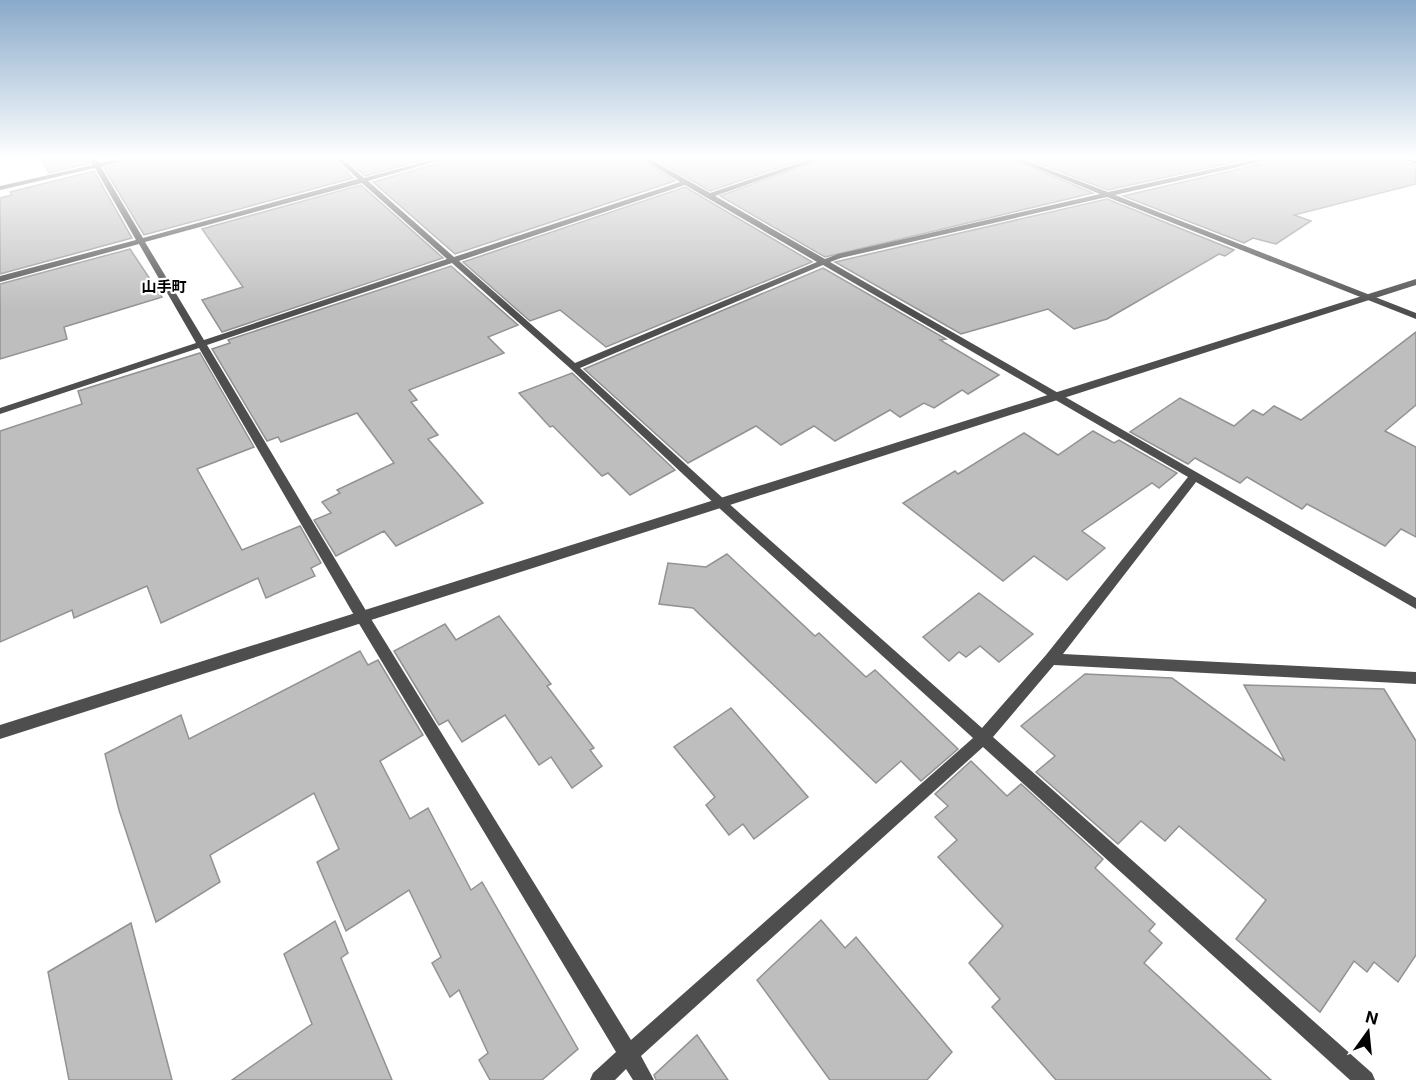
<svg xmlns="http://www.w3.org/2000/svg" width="1416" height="1080" viewBox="0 0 1416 1080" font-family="Inter,'Noto Sans JP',sans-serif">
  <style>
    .building { fill: #bebebe; stroke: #929292; stroke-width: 1.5 }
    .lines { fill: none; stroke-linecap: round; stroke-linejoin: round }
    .minor { fill: #4e4e4e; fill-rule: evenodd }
    .tertiary { fill: #4e4e4e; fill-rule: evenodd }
    .labels { text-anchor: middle; stroke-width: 4.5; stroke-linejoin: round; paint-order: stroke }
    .far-quarter-label { font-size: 15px; font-weight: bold; fill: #000; stroke: #fff }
  </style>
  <rect width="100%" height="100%" fill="#fff"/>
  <g class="building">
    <polygon points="41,158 87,158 90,163 49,173"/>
    <polygon points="136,158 333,158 353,178 144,235 104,168 135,160"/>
    <polygon points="345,158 431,158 365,176"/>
    <polygon points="450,158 639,158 675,181 455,254 373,182 449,160"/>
    <polygon points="652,158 808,158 710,191"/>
    <polygon points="825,158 1009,158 1093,193 825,257 720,196"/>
    <polygon points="1024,158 1253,158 1108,190"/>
    <polygon points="1274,158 1397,158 1399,161 1416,166 1416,184 1294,215 1311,221 1276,244 1253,238 1244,243 1123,196 1269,162"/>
    <polygon points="94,171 132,238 0,274 0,198 12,195 10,192"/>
    <polygon points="361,185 443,258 222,332 202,300 243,287 202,229"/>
    <polygon points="685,187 812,262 606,347 560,310 530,321 463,262"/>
    <polygon points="1107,199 1234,250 1225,256 1219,254 1107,319 1074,329 1048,309 961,334 835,262"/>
    <polygon points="130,249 162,297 64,327 67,339 0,359 0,284"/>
    <polygon points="451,266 518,325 488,337 504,353 409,390 417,400 411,402 438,435 428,439 483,503 396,546 384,531 336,556 314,520 331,513 322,502 340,493 337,490 394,463 357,413 281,442 278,437 267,441 212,349 230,343 228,340"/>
    <polygon points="823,268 946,339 940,340 999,375 968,394 962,390 934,408 924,403 900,417 890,410 835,441 814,426 781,445 756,426 688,463 584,369"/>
    <polygon points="1416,332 1416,405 1385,431 1416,447 1416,537 1401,529 1385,546 1307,504 1302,509 1247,477 1240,483 1195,458 1188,464 1130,432 1180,398 1234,426 1253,410 1263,415 1274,406 1301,420"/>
    <polygon points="200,353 254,447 197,469 242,550 300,526 321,563 311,568 315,576 266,598 258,578 161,623 147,586 74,618 72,610 0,642 0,431 82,404 78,391"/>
    <polygon points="572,373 675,470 630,495 608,473 602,476 553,426 550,427 519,393"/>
    <polygon points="1093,431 1114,443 1119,440 1177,473 1159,488 1152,483 1082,531 1105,548 1067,580 1034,556 1003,581 903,503 955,471 958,474 1024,433 1058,455"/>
    <polygon points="727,554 815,636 819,633 866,677 875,670 958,749 921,781 901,761 876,783 693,608 659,604 668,563 706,567"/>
    <polygon points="979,593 1033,634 999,662 980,646 966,657 959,652 949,661 923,637"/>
    <polygon points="499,616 551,684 547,686 594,748 590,750 602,766 572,788 551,757 539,765 505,715 462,742 448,720 439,725 394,651 445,624 456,640"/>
    <polygon points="360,651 368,665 378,660 423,735 380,761 410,819 428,808 471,890 482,882 578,1049 542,1080 490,1080 479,1060 488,1053 459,990 450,997 432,963 441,957 409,890 346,931 317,862 339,849 314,793 210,855 220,882 156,922 119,810 105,754 181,715 189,739"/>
    <polygon points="1085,674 1172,678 1285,761 1244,685 1384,689 1416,741 1416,955 1398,982 1374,962 1367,972 1354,961 1320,1012 1236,939 1266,900 1179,826 1165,841 1141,821 1118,844 1036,772 1055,756 1021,726"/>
    <polygon points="731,708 808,797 754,839 743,824 729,835 706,805 715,797 674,747"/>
    <polygon points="971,761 1007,796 1021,784 1103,859 1095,868 1155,924 1149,931 1162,943 1144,963 1271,1080 1056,1080 992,1007 1000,999 969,963 1003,926 938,857 957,840 935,817 948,806 935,794"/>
    <polygon points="821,920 845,948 856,937 952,1052 927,1080 830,1080 757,980"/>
    <polygon points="335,921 348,953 341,958 392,1080 232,1080 312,1024 284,954"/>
    <polygon points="131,923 172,1080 69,1080 48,972"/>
    <polygon points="697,1035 728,1080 656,1080 654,1075"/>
  </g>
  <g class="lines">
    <g class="minor">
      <path d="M89,158H95L99,163L124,158H134L101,167L143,238L358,179L335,158H342L364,178L439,158H448L368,181L454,257L680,182L641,158H648L710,193L814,158H823L715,196L825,259L838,254L1100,194L1011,158H1019L1108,192L1262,158H1272L1269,160L1115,195L1416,313V319L1107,197L841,258L830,262L1416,598V609L1196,482L1063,654L1416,672V684L1054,665L993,737L1372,1073L1375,1080H1350L983,747L641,1056L654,1080H633L626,1069L615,1080H590L593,1073L616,1052L358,622L199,348L0,414V408L196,343L139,244L0,282V276L136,240L95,168L0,190V186L93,165ZM362,183L447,259L204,340L145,242ZM685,185L817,262L575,363L459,261ZM452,263L571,369L718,507L973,738L631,1040L368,614L207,345ZM823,265L1188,477L1046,655L982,728L726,501L580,368Z"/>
      <polygon points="1399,158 1416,160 1416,164 1400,159"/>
    </g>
    <polygon class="tertiary" points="1416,279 1416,285 0,739 0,725"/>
  </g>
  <linearGradient id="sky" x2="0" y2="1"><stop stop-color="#89aaca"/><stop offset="0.51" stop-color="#fff"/><stop offset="1" stop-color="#fff" stop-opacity="0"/></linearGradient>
  <rect width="1416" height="309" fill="url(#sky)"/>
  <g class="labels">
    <g class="far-quarter-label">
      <text x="164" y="292">山手町</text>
    </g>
  </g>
  <g transform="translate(1368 1032) rotate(15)" stroke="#ffffff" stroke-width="4.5" paint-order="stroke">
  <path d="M0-4.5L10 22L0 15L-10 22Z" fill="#000000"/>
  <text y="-9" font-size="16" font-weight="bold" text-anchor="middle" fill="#000000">N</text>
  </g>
</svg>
